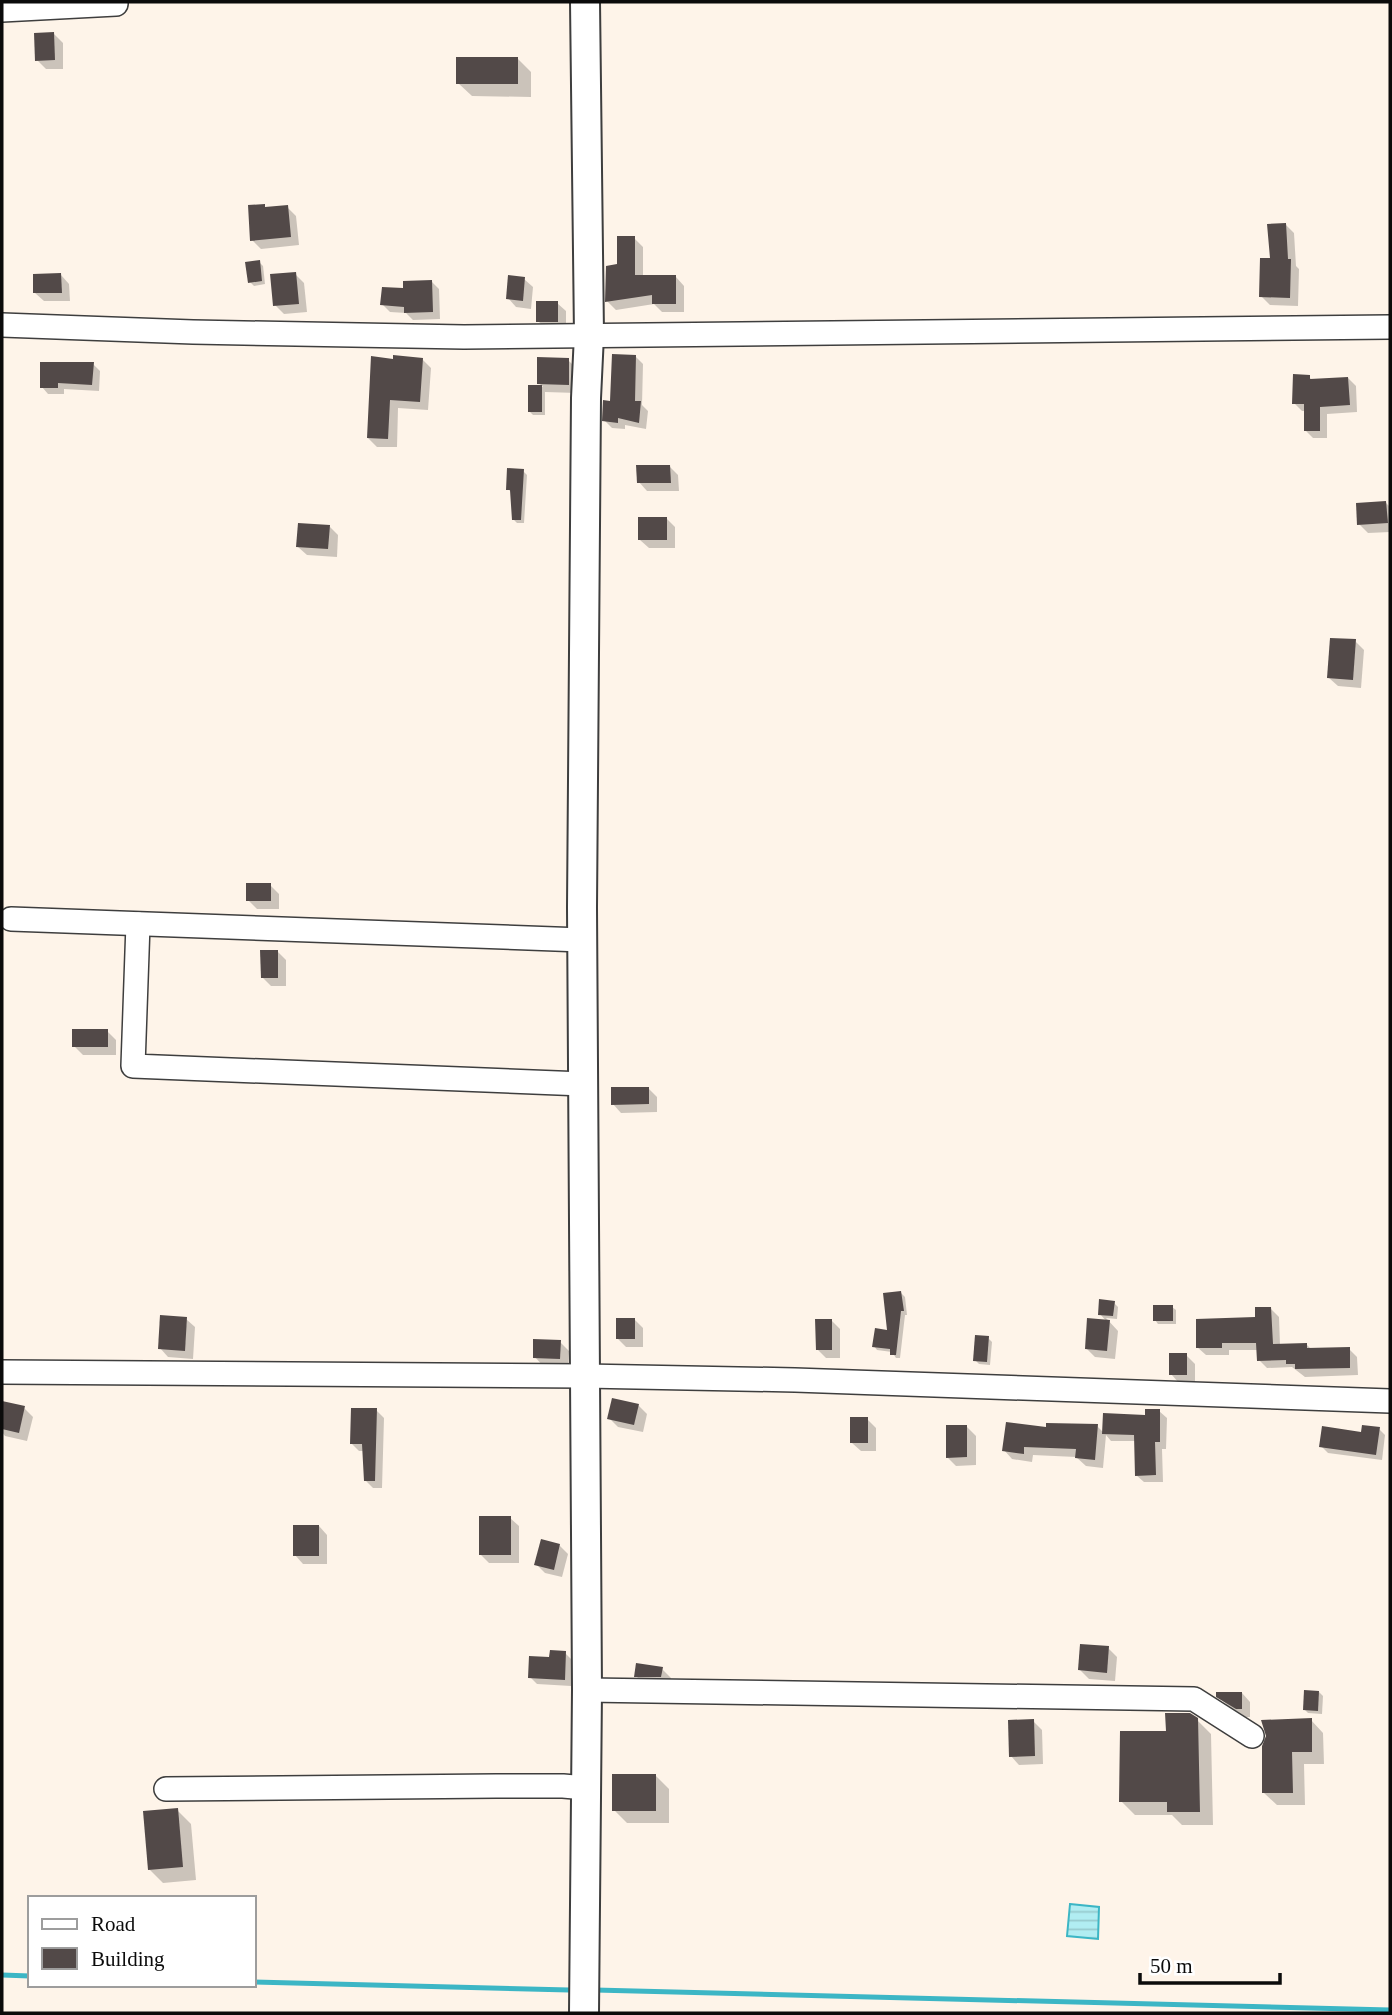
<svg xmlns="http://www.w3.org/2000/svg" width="1392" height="2015" viewBox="0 0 1392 2015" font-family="Georgia,serif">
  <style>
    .water { fill: url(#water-rules); stroke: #3cb6c5; stroke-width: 2 }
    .shadow { fill: #0003 }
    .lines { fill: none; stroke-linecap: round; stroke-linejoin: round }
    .stream { stroke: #3cb6c5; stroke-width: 5 }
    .building { fill: #524948 }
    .minor-casing { stroke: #3e3e3e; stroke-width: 26 }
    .tertiary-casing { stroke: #3e3e3e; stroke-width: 32 }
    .minor { stroke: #fff; stroke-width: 23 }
    .tertiary { stroke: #fff; stroke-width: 28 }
  </style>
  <defs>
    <pattern id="water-rules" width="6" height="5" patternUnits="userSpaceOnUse" patternTransform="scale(1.75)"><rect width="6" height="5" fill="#b1edf2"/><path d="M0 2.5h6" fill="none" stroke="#97cace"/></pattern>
  </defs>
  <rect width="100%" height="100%" fill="#fef4e9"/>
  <polygon class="water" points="1070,1904 1099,1907 1098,1939 1067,1936"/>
  <g class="shadow">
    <polygon points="54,34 63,43 63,69 46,69 37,60"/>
    <polygon points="518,59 531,72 531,97 472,96 458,83"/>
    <polygon points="264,206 267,209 287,207 296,216 299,245 261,249 252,240"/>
    <polygon points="1285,224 1294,233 1296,266 1299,269 1298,306 1270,305 1261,296"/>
    <polygon points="634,238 643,247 643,276 676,277 684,286 684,312 662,312 654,304 616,310 607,301 619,266"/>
    <polygon points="259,262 263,266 265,284 254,286 250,282"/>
    <polygon points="295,274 304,283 307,312 284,314 275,305"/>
    <polygon points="61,275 69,284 70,301 44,301 35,293"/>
    <polygon points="524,279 533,287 531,309 516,307 508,298"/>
    <polygon points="432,282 439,289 440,319 413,320 406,313 390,312 382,304 405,290"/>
    <polygon points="557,303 566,311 566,330 547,330 538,321"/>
    <polygon points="635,356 643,364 642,405 648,411 646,429 625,425 625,429 612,428 604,420"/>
    <polygon points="422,359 431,368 428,410 398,408 397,447 377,447 368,438 394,361"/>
    <polygon points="568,360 577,369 577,393 545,392 545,415 533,415 529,411 529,387 543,387 539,383"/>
    <polygon points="93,364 100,371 99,391 64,389 64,394 48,394 42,387"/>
    <polygon points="1309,377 1313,381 1348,378 1356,386 1357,412 1327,414 1327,438 1313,438 1305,430 1305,411 1302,411 1294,403"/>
    <polygon points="670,467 678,475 679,491 647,491 639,482"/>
    <polygon points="523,471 527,475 524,523 517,523 513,519 512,493 508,489"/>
    <polygon points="1386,503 1390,507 1390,532 1368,533 1359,524"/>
    <polygon points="666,518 675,527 675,548 649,548 640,540"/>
    <polygon points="329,526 338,535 337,557 307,555 298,547"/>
    <polygon points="1355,641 1364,650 1361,688 1338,686 1329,678"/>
    <polygon points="270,885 279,894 279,909 257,909 248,900"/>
    <polygon points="277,951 286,960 286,986 271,986 262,977"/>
    <polygon points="107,1031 116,1040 116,1055 83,1055 74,1046"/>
    <polygon points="648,1088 657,1097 657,1112 621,1113 613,1104"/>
    <polygon points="901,1293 905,1297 907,1315 905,1315 900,1358 896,1358 892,1352 877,1350 874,1346 889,1332"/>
    <polygon points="1114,1303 1118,1307 1117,1319 1106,1318 1118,1331 1115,1359 1095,1357 1086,1348 1107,1322 1100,1314"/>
    <polygon points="1172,1307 1176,1310 1176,1324 1158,1324 1155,1320"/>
    <polygon points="1271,1309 1279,1317 1280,1345 1307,1345 1312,1350 1349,1349 1357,1357 1358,1375 1305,1377 1292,1367 1267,1368 1259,1360 1258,1350 1229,1350 1229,1355 1206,1355 1197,1347 1257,1319"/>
    <polygon points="186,1319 195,1327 193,1359 168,1357 160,1348"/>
    <polygon points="634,1319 643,1328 643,1347 626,1347 617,1338"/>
    <polygon points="831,1320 840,1329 840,1358 826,1358 817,1349"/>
    <polygon points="988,1338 992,1342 990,1365 979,1364 975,1360"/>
    <polygon points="560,1342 569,1351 568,1367 543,1366 535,1357"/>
    <polygon points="1186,1355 1195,1364 1195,1383 1179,1383 1171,1374"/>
    <polygon points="2,1403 24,1408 33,1417 27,1441 5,1436 2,1432"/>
    <polygon points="638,1405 647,1414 643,1432 618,1427 609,1418"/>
    <polygon points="376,1410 384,1418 382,1488 373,1488 365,1480 364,1451 359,1451 351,1443"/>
    <polygon points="1159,1411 1167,1418 1166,1449 1162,1449 1163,1482 1144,1482 1136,1475 1136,1441 1111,1441 1106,1435 1103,1468 1086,1466 1076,1457 1033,1455 1032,1462 1012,1459 1004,1450 1048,1429 1097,1426 1104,1433"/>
    <polygon points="867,1419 876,1428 876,1451 861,1451 852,1443"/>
    <polygon points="967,1427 976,1436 976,1465 956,1466 947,1457"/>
    <polygon points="1379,1429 1385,1435 1382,1460 1328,1453 1321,1446"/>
    <polygon points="510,1518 519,1526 519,1563 489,1563 480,1554"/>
    <polygon points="319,1526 327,1535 327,1564 303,1564 295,1555"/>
    <polygon points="559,1545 568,1554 562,1577 545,1573 536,1564"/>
    <polygon points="1108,1648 1117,1657 1115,1681 1089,1679 1080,1670"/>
    <polygon points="565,1653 572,1660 571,1686 537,1684 530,1677 551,1658"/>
    <polygon points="662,1669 671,1678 670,1685 645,1685 636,1676"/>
    <polygon points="1319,1692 1323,1696 1322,1714 1308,1713 1304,1709"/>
    <polygon points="1242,1693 1250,1702 1250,1717 1246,1717 1227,1705 1218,1696"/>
    <polygon points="1197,1720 1211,1734 1213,1825 1182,1825 1172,1815 1135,1815 1121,1801 1168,1733"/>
    <polygon points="1311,1720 1323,1733 1324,1764 1304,1764 1305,1805 1277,1805 1264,1793"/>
    <polygon points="1033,1721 1042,1730 1043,1764 1019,1765 1011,1756"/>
    <polygon points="655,1775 669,1789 669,1823 627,1823 614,1810"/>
    <polygon points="177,1810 191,1824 196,1880 163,1883 149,1869"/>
  </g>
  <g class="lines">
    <g class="stream">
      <polyline points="2,1975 30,1976"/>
      <polyline points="254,1982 569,1990"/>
      <polyline points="595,1990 1390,2010"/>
    </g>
  </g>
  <g class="building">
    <polygon points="54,32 55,60 35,61 34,33"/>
    <rect x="456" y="57" width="62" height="27"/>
    <polygon points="265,204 265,207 288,205 291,237 250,241 248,205"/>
    <polygon points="1286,223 1288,259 1291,259 1290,298 1259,297 1260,258 1270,258 1267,224"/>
    <polygon points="617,236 635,236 635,275 676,275 676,304 652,304 652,295 605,302 606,266 617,264"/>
    <polygon points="260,260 262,281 248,283 245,262"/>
    <polygon points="296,272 299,304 273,306 270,274"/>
    <polygon points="61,273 62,293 33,293 33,274"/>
    <polygon points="508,275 525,277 523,301 506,299"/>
    <polygon points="432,280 433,312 404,313 404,307 380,305 382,287 403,288 403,281"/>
    <rect x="536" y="301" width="22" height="21"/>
    <polygon points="612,354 636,355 635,401 641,401 639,423 618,418 618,423 602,421 603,400 610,401"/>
    <polygon points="393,355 423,358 420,402 390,400 388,439 367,438 371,356 393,359"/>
    <polygon points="537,357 569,358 569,385 537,384"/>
    <polygon points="40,362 94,362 92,385 58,383 58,388 40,388"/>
    <polygon points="1293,374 1310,375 1310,379 1348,377 1350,405 1320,407 1320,431 1304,431 1304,404 1292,404"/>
    <rect x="528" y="385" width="14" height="27"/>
    <polygon points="636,465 670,465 671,483 637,483"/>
    <polygon points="507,468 524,469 521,520 512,520 510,490 506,490"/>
    <polygon points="1386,501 1388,523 1357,525 1356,503"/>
    <rect x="638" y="517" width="29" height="23"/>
    <polygon points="298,523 330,525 328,549 296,547"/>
    <polygon points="1330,638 1356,639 1353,680 1327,678"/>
    <rect x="246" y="883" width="25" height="18"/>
    <polygon points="260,950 278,950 278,978 261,978"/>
    <rect x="72" y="1029" width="36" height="18"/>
    <polygon points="611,1087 649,1087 649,1104 611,1105"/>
    <polygon points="901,1291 904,1311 901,1311 896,1355 890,1355 890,1349 872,1347 875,1328 887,1330 883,1293"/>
    <polygon points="1099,1299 1115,1301 1113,1316 1098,1315"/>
    <rect x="1153" y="1305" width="20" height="16"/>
    <polygon points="1255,1307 1271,1307 1273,1344 1307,1343 1307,1348 1350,1347 1350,1368 1295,1369 1295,1364 1286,1364 1286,1360 1257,1361 1256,1343 1222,1343 1222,1348 1196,1348 1196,1319 1255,1317"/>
    <polygon points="160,1315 187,1317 185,1351 158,1349"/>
    <rect x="616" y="1318" width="19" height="21"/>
    <polygon points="1087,1318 1110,1320 1107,1351 1085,1349"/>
    <polygon points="815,1319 832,1319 832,1350 816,1350"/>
    <polygon points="975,1335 989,1336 987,1362 973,1361"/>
    <polygon points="533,1339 561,1340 560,1359 533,1358"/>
    <rect x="1169" y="1353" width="18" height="22"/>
    <polygon points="612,1398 639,1404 634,1425 607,1419"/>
    <polygon points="2,1401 25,1406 19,1433 2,1429"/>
    <polygon points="351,1408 377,1408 375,1481 364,1481 362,1444 350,1444"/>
    <polygon points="1145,1409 1160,1409 1160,1442 1155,1442 1156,1475 1135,1476 1134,1435 1102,1434 1103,1413 1145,1415"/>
    <rect x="850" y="1417" width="18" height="26"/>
    <polygon points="1006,1422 1046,1427 1046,1423 1098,1424 1095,1460 1075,1458 1076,1449 1024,1447 1024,1454 1002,1451"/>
    <polygon points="946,1425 967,1425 967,1457 946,1458"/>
    <polygon points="1362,1425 1380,1427 1376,1455 1319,1447 1322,1426 1361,1432"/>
    <rect x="479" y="1516" width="32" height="39"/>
    <rect x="293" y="1525" width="26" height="31"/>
    <polygon points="541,1539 560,1544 554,1570 534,1565"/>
    <polygon points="1080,1644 1109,1646 1107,1673 1078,1670"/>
    <polygon points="550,1650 566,1651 565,1680 528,1678 529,1656 549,1657"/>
    <polygon points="636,1663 663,1667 661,1677 634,1677"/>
    <polygon points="1304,1690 1319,1691 1318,1711 1303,1710"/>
    <polygon points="1216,1692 1242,1692 1242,1709 1236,1709 1216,1697"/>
    <polygon points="1165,1713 1190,1713 1198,1718 1200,1812 1167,1812 1167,1802 1119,1802 1120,1731 1166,1731"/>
    <polygon points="1312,1718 1312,1752 1292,1752 1293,1793 1262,1793 1262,1746 1266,1736 1261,1720"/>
    <polygon points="1034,1719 1035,1756 1009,1757 1008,1720"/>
    <rect x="612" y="1774" width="44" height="37"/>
    <polygon points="178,1808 183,1867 148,1870 143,1811"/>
  </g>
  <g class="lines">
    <g class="minor-casing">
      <g id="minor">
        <polyline points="2,10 116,4"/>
        <polyline points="2,325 193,332 464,337 1390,327"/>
        <polyline points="11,919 582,940"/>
        <polyline points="138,924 133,1066 583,1084"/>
        <polyline points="2,1372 585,1376 795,1380 1390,1401"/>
        <polyline points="587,1690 1194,1699 1252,1736"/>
        <polyline points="166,1789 496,1786 563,1786 586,1788"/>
      </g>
    </g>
    <g class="tertiary-casing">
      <polyline id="tertiary" points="584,2013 587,1690 582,908 586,398 589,335 585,2"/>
    </g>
    <use href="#minor" class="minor"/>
    <use href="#tertiary" class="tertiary"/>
  </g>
  <rect width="1392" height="2015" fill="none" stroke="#0b0b0b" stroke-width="7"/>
  <rect x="28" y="1896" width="228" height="91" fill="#ffffff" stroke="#9d9d9d" stroke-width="2"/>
  <rect x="42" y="1919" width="35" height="10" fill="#ffffff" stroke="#9d9d9d" stroke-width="2"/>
  <text x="91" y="1931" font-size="21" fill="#0b0b0b">Road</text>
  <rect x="42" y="1948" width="35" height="21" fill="#524948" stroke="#9d9d9d" stroke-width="2"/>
  <text x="91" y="1966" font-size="21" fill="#0b0b0b">Building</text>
  <path d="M1140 1973v10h140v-10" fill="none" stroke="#0b0b0b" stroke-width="3.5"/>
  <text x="1150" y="1973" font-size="21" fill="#0b0b0b" stroke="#ffffff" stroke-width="5" paint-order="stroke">50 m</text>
</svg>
